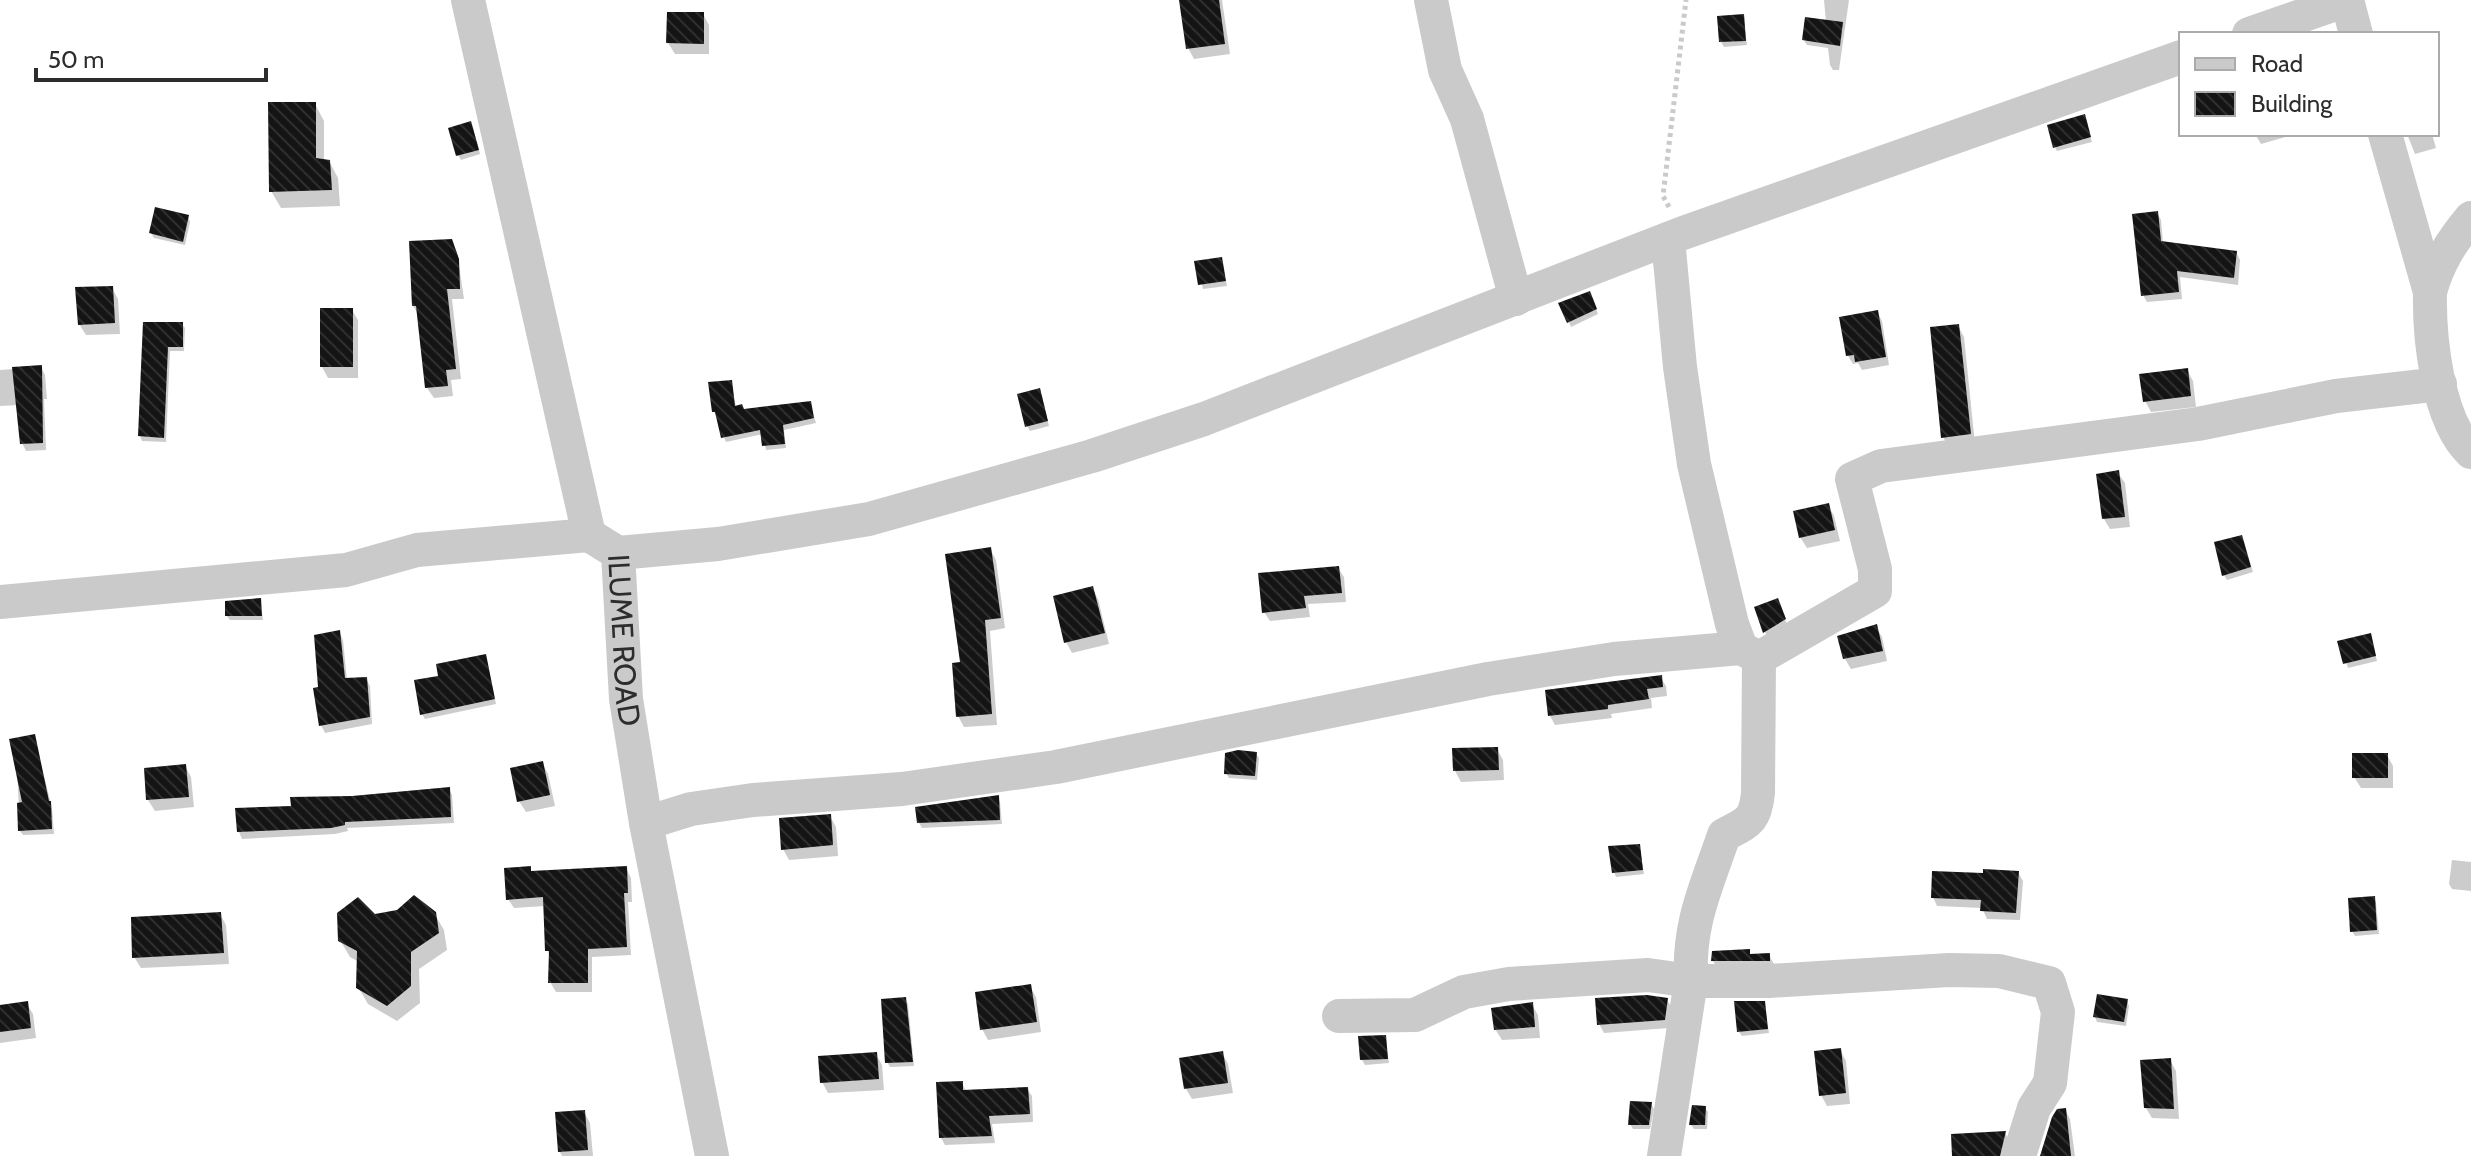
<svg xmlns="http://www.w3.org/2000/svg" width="2471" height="1156" viewBox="0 0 2471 1156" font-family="Cabin,sans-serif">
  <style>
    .shadow { fill: #0003 }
    .building { fill: url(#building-back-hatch) }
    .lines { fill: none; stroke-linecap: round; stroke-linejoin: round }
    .path { stroke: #cacaca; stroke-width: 5; stroke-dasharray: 4 4; stroke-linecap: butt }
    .minor { stroke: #cacaca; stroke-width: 34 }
    .labels { text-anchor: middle; stroke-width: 8; stroke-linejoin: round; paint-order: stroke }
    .street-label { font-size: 30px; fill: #2d2d2d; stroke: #fff }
  </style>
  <defs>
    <pattern id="building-back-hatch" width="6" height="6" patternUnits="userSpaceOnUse" patternTransform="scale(2)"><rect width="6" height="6" fill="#141414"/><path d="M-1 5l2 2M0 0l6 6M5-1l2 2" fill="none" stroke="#2e2e2e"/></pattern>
  </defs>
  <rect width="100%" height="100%" fill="#fff"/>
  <g class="shadow">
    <polygon points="1181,0 1222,0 1230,54 1194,59 1188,48"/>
    <polygon points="1824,0 1849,0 1839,70 1833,70 1830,65 1828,48 1807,45 1804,40 1826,22"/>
    <polygon points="703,14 709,25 709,54 675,54 668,43"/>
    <polygon points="1743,16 1747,45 1724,47 1721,42"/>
    <polygon points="315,104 324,121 324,161 329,161 338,178 340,206 281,208 271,191"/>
    <polygon points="2084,116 2092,142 2057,151 2055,147"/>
    <polygon points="473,128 480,154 461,160 458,155"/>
    <polygon points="2255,134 2296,134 2261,144"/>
    <polygon points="2407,134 2432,134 2436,148 2415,154"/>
    <polygon points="2157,213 2161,220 2163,243 2236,252 2240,260 2238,285 2180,277 2182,299 2147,302 2143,295"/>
    <polygon points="188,217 190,222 185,245 154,238 151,233"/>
    <polygon points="451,241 457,252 464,299 452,299 461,379 451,380 453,396 434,398 427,388 419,315 413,306"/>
    <polygon points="1221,259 1227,286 1203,289 1197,263"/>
    <polygon points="112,288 118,299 120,334 86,335 79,324"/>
    <polygon points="1592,298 1598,314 1571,327 1569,322"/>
    <polygon points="352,310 358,320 358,378 328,378 322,367"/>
    <polygon points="1877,312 1882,321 1889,365 1862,370 1858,363 1853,364 1848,356"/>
    <polygon points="144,324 182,324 185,328 184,351 170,351 166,442 142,441 140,436"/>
    <polygon points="1958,326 1964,337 1975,444 1949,448 1943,437"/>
    <polygon points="41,367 45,375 47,399 44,399 46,450 26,451 22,443 19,405 0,406 0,370"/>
    <polygon points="2187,370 2193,381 2196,407 2151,412 2145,401"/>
    <polygon points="731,382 736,407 744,411 810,403 816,423 784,430 786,448 766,450 763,434 726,442 714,411"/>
    <polygon points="1041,395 1049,426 1030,431 1027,426"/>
    <polygon points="2118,473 2125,483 2130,527 2110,529 2104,519"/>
    <polygon points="1828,505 1834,516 1840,541 1807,548 1800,537"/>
    <polygon points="2244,542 2253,572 2227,580 2224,575"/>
    <polygon points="990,549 996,560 1005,628 990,631 997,725 964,727 958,716 962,664"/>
    <polygon points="1338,568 1344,577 1346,602 1308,604 1310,617 1270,621 1264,612"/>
    <polygon points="1092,588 1098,599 1109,644 1072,653 1066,642"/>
    <polygon points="260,600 263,620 230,620 227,616"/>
    <polygon points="1780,605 1787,625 1767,636 1765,632"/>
    <polygon points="1876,627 1882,637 1887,661 1851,669 1845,659 1840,637"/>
    <polygon points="339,632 343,640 347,680 366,679 370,686 372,724 325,733 321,725 320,689"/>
    <polygon points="2372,640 2377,661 2348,668 2340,642"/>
    <polygon points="487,661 496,704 425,719 422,714 441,677"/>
    <polygon points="1660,677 1666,686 1667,696 1651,698 1652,708 1611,714 1612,718 1555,725 1550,716"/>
    <polygon points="34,736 52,808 54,834 23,835 20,831 17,767"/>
    <polygon points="1497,749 1503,760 1504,780 1461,782 1455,771"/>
    <polygon points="1256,754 1259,758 1257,780 1229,778 1226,773"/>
    <polygon points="2387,755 2393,766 2393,788 2361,788 2354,777"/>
    <polygon points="542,763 548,774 555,806 526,812 519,801"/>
    <polygon points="185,766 191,777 194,807 155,811 148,800"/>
    <polygon points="449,789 452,795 454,823 347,828 348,831 335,834 242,839 239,832 293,808 352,798"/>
    <polygon points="998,798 1000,802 1002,824 922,828 919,823"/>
    <polygon points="830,816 836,827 838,856 789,860 783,849"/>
    <polygon points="1639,846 1644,874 1616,877 1614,872"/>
    <polygon points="2452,860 2471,862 2471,891 2452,889 2449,884"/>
    <polygon points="529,868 532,873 626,868 631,878 632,902 628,902 631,955 592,957 592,992 556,992 550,982 551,957 547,950 545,906 514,908 508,899"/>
    <polygon points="2018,872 2023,881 2020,920 1987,919 1982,908 1937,906 1933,897 1985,875"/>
    <polygon points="2374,898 2376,903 2379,934 2355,936 2352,931"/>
    <polygon points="434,913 444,930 447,950 419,969 420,1003 397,1021 368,1004 358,987 359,962 350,957 340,940 374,917"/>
    <polygon points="220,914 226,925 229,964 141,968 134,957"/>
    <polygon points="1749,951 1751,956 1769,955 1775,966 1719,971 1713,961"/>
    <polygon points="1030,987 1036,997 1041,1032 988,1040 982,1029"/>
    <polygon points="905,999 908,1004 914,1066 890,1067 887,1062"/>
    <polygon points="1667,1000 1672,1008 1669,1028 1604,1033 1599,1024"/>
    <polygon points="2127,1001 2129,1006 2126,1026 2097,1022 2095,1017"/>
    <polygon points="26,1003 33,1014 36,1038 0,1043 0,1007"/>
    <polygon points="1764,1003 1769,1033 1742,1036 1739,1032"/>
    <polygon points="1532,1005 1538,1015 1540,1038 1502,1040 1495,1029"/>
    <polygon points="1385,1037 1389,1063 1365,1065 1362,1060"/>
    <polygon points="1840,1050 1846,1061 1850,1104 1827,1106 1821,1095"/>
    <polygon points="1222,1053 1228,1064 1233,1093 1192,1099 1186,1089"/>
    <polygon points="876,1054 882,1065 884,1090 828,1093 822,1082"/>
    <polygon points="2170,1060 2176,1071 2179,1119 2152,1118 2146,1108"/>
    <polygon points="962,1083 966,1091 1027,1089 1032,1096 1033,1122 992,1124 995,1143 945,1145 941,1138"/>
    <polygon points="1651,1104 1654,1109 1650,1129 1633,1129 1630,1124"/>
    <polygon points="1705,1108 1708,1112 1707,1129 1694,1129 1691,1125"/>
    <polygon points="2065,1110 2070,1119 2075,1156 2042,1156"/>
    <polygon points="584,1112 590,1123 593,1156 562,1156 560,1152"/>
    <polygon points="2005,1133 2010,1141 2005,1156 1954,1156"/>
  </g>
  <g class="building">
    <polygon points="1179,0 1219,0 1225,44 1186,49"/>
    <polygon points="667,12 704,12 704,44 666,43"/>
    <polygon points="1744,14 1746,41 1719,42 1717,16"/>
    <polygon points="1805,17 1843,22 1840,46 1802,40"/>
    <polygon points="268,102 316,102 316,158 330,160 332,190 269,192"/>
    <polygon points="2085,114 2091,137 2053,148 2047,125"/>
    <polygon points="471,121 479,150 456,156 448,128"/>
    <polygon points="155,207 189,215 183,242 149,233"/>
    <polygon points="2158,211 2161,241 2237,251 2234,278 2177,271 2179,292 2141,296 2132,214"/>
    <polygon points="452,239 459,259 460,289 447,289 456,369 446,370 448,386 425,388 416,306 412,306 409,241"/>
    <polygon points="1222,257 1226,281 1198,285 1194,261"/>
    <polygon points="113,286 115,323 78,325 75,287"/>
    <polygon points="1590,291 1597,309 1567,323 1558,303"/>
    <rect x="320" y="308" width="33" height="59"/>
    <polygon points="1878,310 1886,357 1855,362 1854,355 1846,356 1839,317"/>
    <polygon points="143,322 183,322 183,347 168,347 164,438 138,436"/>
    <polygon points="1959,324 1971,434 1941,438 1930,327"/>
    <polygon points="42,365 43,443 20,444 12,367"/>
    <polygon points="2188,368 2191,396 2143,402 2139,374"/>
    <polygon points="732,380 735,406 742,404 744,409 811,401 814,418 783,425 785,444 762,446 760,430 721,438 715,412 712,412 708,382"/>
    <polygon points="1040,388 1048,421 1025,427 1017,394"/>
    <polygon points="2119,470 2125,517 2102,519 2096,474"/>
    <polygon points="1829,503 1835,530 1799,538 1793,511"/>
    <polygon points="2242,535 2251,567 2222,576 2214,542"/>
    <polygon points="991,547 1001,618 985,620 992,714 956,717 952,663 960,662 945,554"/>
    <polygon points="1339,566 1342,593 1304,596 1306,608 1262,613 1258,573"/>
    <polygon points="1093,586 1105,633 1064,643 1053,596"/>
    <polygon points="261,598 262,616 225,616 225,601"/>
    <polygon points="1778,598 1786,619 1763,633 1754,607"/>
    <polygon points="1877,624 1883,651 1843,659 1837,636"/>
    <polygon points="340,630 345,678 367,677 370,717 319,726 313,688 318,687 314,635"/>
    <polygon points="2371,633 2376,656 2343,664 2337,641"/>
    <polygon points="486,654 495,699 420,715 414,680 438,676 436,664"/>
    <polygon points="1662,675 1663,687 1647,689 1649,699 1608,705 1608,709 1548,716 1545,690"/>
    <polygon points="35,734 49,801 51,801 52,829 18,831 17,803 22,802 9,739"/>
    <polygon points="1498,747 1499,770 1453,771 1452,748"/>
    <polygon points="1238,750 1257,752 1255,776 1224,774 1225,753"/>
    <rect x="2352" y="753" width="36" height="25"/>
    <polygon points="543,761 550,795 517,802 510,768"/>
    <polygon points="186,764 189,797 146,800 144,768"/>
    <polygon points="450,787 451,817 345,822 345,825 331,828 237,832 235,808 291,806 290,797 352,796"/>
    <polygon points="999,795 1000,820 917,823 915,807"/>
    <polygon points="831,814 833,845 781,850 779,818"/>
    <polygon points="1640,844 1643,870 1612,873 1608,846"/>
    <polygon points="531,866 531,871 627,866 628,893 624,893 627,947 588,949 588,983 548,983 549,951 545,951 543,897 506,900 504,868"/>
    <polygon points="1983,869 2019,871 2016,913 1980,911 1981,900 1931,898 1932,871 1983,873"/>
    <polygon points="414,895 436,912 439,933 411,952 411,986 387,1006 356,988 357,951 338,941 337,913 358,897 375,914 397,910"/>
    <polygon points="2375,896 2377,930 2350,932 2348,898"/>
    <polygon points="221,912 224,953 132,958 131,917"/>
    <polygon points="1750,949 1750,954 1770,953 1770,961 1711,961 1712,951"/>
    <polygon points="1031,984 1037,1022 980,1030 975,992"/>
    <polygon points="2097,994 2128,999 2124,1022 2093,1017"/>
    <polygon points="1647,995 1668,998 1665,1020 1597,1025 1595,998"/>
    <polygon points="906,997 913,1062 885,1063 881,999"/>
    <polygon points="28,1001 31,1028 0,1032 0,1005"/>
    <polygon points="1734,1001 1765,1001 1768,1029 1737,1032"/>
    <polygon points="1533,1002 1535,1027 1494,1030 1491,1008"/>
    <polygon points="1386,1035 1388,1059 1360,1060 1358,1036"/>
    <polygon points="1841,1048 1846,1093 1819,1096 1814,1051"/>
    <polygon points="1223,1051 1228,1083 1184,1089 1179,1058"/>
    <polygon points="877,1052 879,1079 820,1083 818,1056"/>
    <polygon points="2171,1058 2174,1109 2144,1108 2140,1060"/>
    <polygon points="963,1081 963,1090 1028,1087 1030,1114 989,1116 992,1136 939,1138 936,1082"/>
    <polygon points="1630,1101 1652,1102 1649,1125 1628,1125"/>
    <polygon points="1692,1105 1706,1106 1705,1125 1689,1125"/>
    <polygon points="2066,1108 2071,1156 2040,1156 2052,1117 2057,1109"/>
    <polygon points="585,1110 588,1150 558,1152 555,1112"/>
    <polygon points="2006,1131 2000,1156 1952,1156 1951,1134"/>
  </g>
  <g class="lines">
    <polyline class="path" points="1669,207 1663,196 1686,0"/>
    <g class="minor">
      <path id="s1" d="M468,0L589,535L618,553L626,699L646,823L712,1156"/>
      <polyline points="1431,0 1445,70 1467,119 1516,299"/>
      <polyline points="2347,0 2356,34"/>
      <polyline points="2249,34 2347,0"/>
      <path d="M2385,134L2430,292C2438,263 2451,242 2471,218"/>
      <path d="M2430,292C2429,336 2437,420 2471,452"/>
      <polyline points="618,553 718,544 869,519 1092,456 1204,419 1683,233 2181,57"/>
      <polyline points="0,602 346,570 417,550 589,535"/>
      <polyline points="1759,658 1875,591 1875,569 1852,479 1881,466 2198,424 2336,396 2440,384"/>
      <polyline points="646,823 691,809 753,800 902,789 1056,767 1488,679 1614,659 1741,648"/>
      <polyline points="1339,1016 1415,1015 1464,992 1509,984 1648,975 1691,981 1769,981 1949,970 1999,971 2049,983 2058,1012 2050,1083 2034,1108 2019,1156"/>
      <path d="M1664,1156L1691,981C1688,923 1706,888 1724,835C1748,822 1755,822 1758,793L1759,658L1741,648L1732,624L1694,464L1680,367L1668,239"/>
    </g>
  </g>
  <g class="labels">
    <g class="street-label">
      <text dy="10" stroke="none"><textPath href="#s1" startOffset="670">ILUME ROAD</textPath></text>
    </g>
  </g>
  <rect x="2179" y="32" width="260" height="104" fill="#ffffff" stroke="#ababab" stroke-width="2"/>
  <rect x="2195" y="58" width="40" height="12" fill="#cacaca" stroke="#ababab" stroke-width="2"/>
  <text x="2251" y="72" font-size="24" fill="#2d2d2d">Road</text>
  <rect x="2195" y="92" width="40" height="24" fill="url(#building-back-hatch)" stroke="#ababab" stroke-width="2"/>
  <text x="2251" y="112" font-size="24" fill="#2d2d2d">Building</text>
  <path d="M36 68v12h230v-12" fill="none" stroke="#2d2d2d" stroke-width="4"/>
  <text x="48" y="68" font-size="24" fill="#2d2d2d" stroke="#ffffff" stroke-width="6" paint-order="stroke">50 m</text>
</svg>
